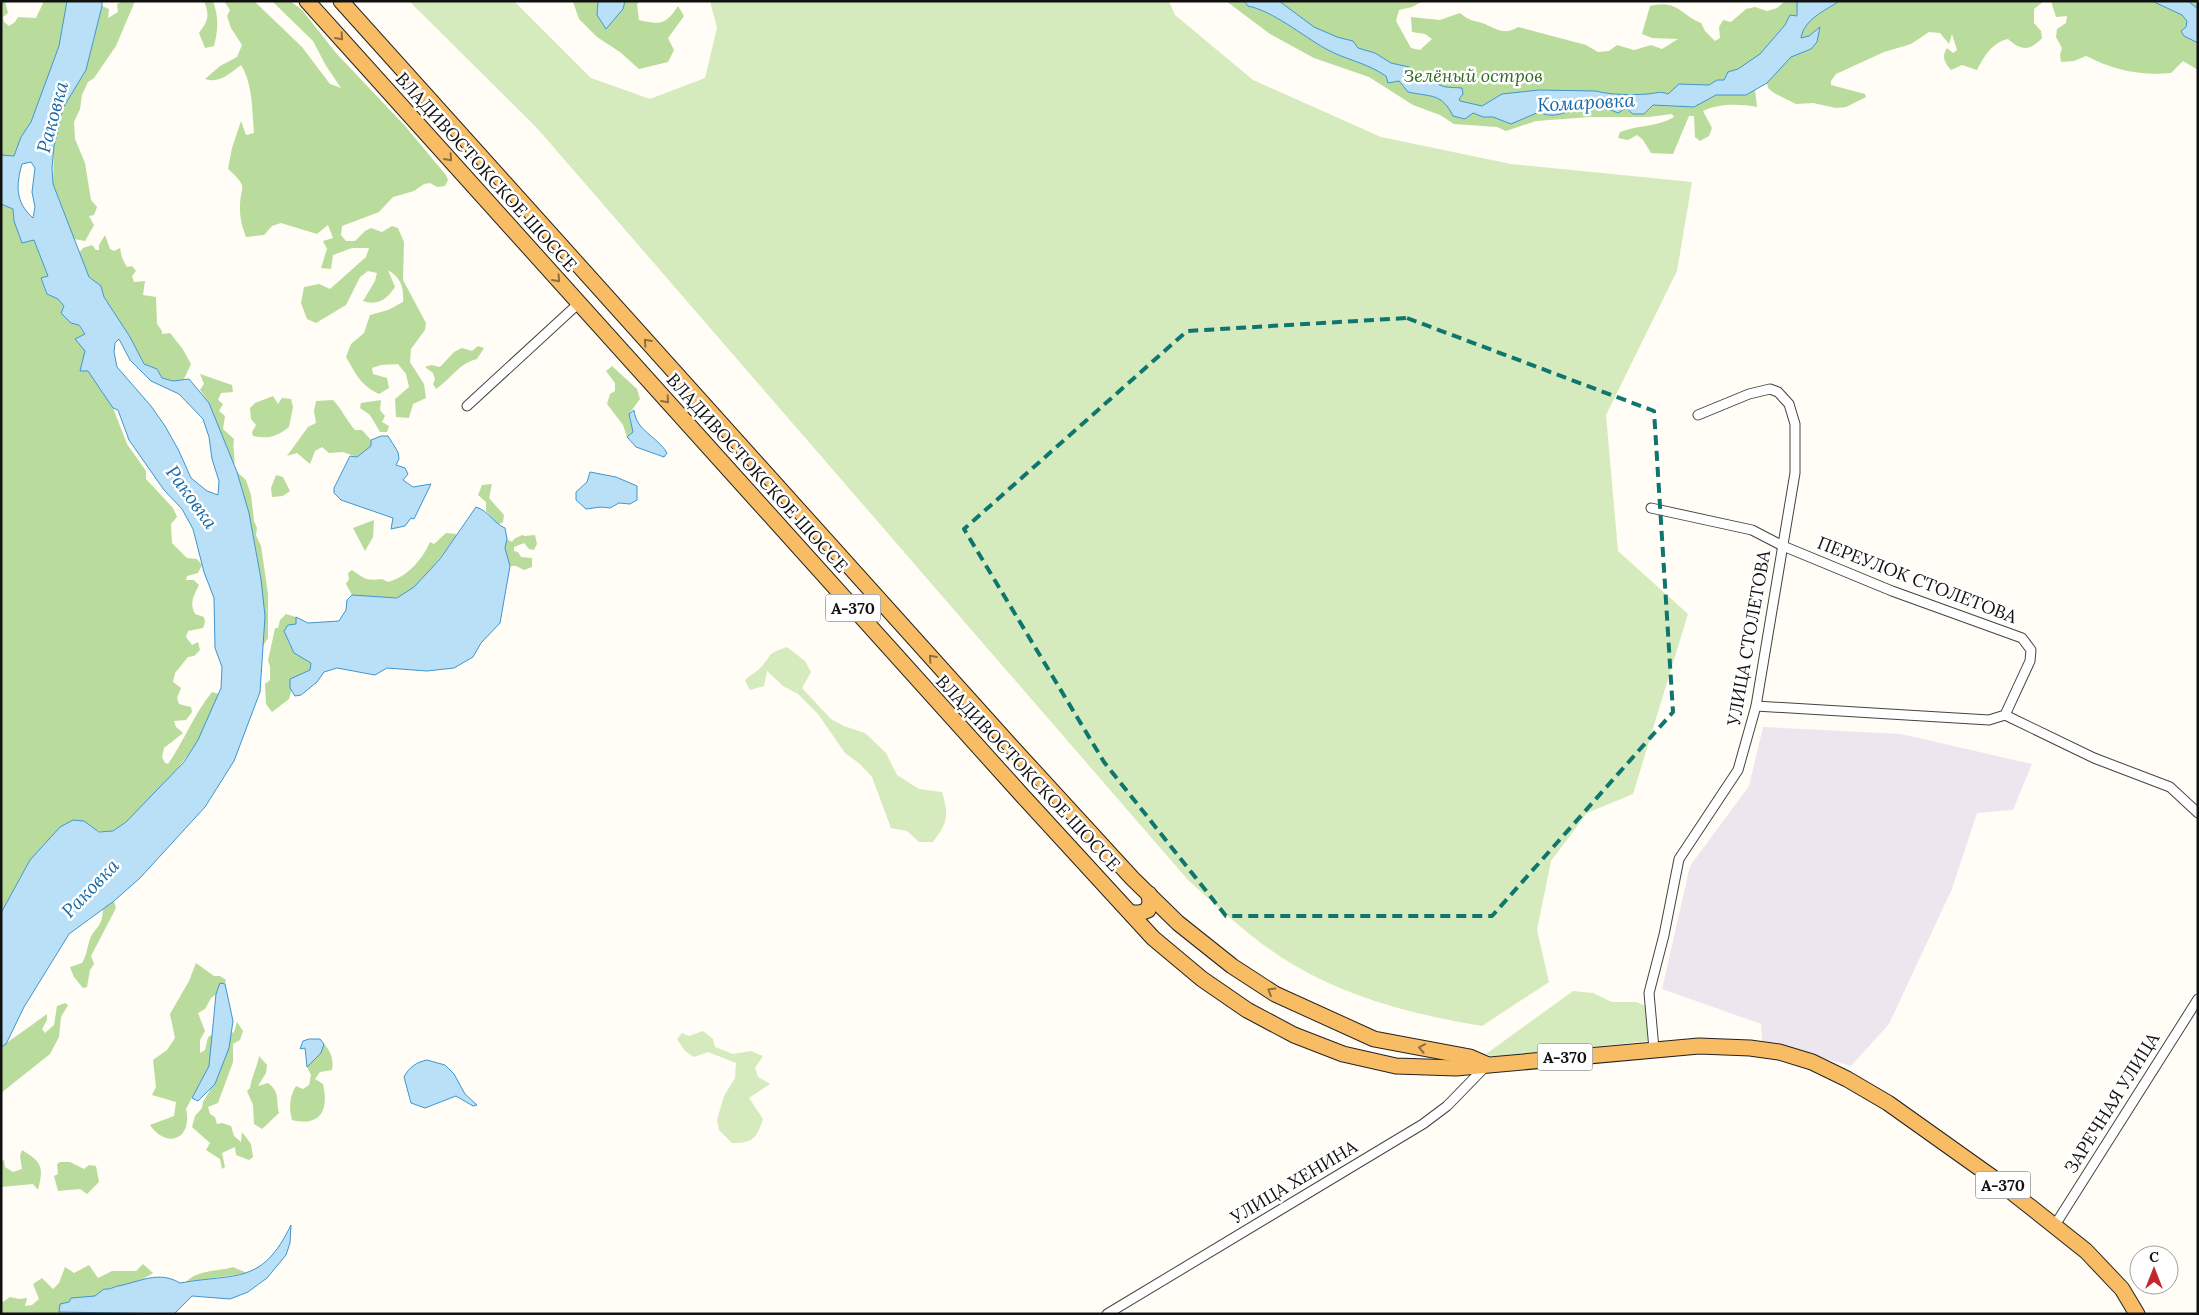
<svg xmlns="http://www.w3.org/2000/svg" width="2199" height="1315" viewBox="0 0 2199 1315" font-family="Lora,serif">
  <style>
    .industrial { fill: #eee6ef }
    .green { fill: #d5ebbd }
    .forest { fill: #b9dc9c }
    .water { fill: #b9e0f7; stroke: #3f96cf; fill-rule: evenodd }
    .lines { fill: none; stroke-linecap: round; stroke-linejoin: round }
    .minor-casing { stroke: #444; stroke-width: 11 }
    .trunk-casing { stroke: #222; stroke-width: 17 }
    .minor { stroke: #fff; stroke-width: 9 }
    .trunk { stroke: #f7bc64; stroke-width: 15 }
    .oneway { stroke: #906f3f }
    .marked { fill: none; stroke: #0f766e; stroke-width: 4; stroke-dasharray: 10 6; stroke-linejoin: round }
    .labels { text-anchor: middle; stroke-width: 5; stroke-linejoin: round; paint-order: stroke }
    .shield { fill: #fff; stroke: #585858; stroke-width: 1 }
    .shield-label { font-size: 16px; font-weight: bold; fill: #111 }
    .park-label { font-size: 18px; font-style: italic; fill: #2f6b1f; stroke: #fff }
    .street-label { font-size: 18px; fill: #111; stroke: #fff }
    .water-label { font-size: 19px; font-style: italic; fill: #1768a6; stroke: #fff }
  </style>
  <rect width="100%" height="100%" fill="#fffdf5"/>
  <polygon class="industrial" points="1763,727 1901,734 2032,764 2013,810 1977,813 1952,889 1889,1024 1851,1066 1762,1041 1761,1024 1662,989 1690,866 1749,786"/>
  <g class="green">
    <path d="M409,1H514L591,78L650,99L705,78L717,28L710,1H1169L1175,15L1253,80L1381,137L1511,164L1692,182L1677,271L1606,415L1618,551L1688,614L1633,794L1587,813L1551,861L1537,930L1549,982L1482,1026C1409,1014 1337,995 1275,953C1244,932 1216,905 1188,880L537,128Z"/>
    <path d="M787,647L805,661L811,672L802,688L831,719L844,726L865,733L886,753L897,775L919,789L942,792C949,816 948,821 933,842H919L907,831L891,828L872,777L860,764L845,753L818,714L798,694L783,686L767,671L764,686L750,690L745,681C749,674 755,674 760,668C774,654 764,655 787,647Z"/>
    <polygon points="1573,991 1593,993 1612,1002 1636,1002 1646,1006 1649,1041 1494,1057 1486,1054"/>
    <path d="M703,1031L713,1039L715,1047L733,1054L751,1051L763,1056L755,1068L758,1077L770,1084L749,1098L763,1119C757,1138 753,1143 732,1143L719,1130L717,1120L724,1096L735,1078L736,1063L708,1052L694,1057L685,1051L677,1039L682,1033L689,1036Z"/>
  </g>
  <g class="forest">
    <polygon points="1,1 5,1 8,13 3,17 4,22 9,26 15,22 18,17 36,18 44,1 67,1 59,46 31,122 21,137 14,156 1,155"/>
    <polygon points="124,1 135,1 116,46 94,78 88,82 82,95 80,109 74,122 75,139 85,163 91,200 97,207 94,215 89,216 94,225 85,241 74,239 53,184 54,146 63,108 86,70 102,6 109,9 108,18 118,12 117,4"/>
    <path d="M204,1H213C219,18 218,30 214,46L205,48L199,33C208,21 210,16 204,1Z"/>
    <path d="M224,1H254L302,47L330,84L341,88L325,64L313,41L272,1H290L302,10L336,53L405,126L446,175L448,180L445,186L437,187L430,183L424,184L414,191L393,197L379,212L342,226L341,235L346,241H355L365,231L371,228L382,232L392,226L398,228L404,242L403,280L426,323L425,330L411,349L410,362L424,384L426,398L413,404L409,418L396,417L395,399L409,387L406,374L398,364L381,365L372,368L373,374L387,378L389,388L379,394C360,385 356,374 346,357L351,344L364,333L370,315L388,310L403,302C404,287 401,278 388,270L395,287C387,299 378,306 363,301L375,281L377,273L368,271L360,277L346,305L316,323L307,319L301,303L304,287L319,284L330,289L366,257L369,248H352L333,255L331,269L321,268L327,249L323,241L333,238L328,225L317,234L281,223L272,226L264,235L246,237C243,229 240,219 240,210C239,186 251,189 228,169L232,148L241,121L246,135L254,133C252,111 253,84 241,65C230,73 220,84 205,79L220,66L237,57L242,45L231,28L227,16L230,10Z"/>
    <path d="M570,1H598L597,15L623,9L625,1H639L637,5L639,20C660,25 666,25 678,6L684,16L668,38L674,50L668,62L639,69L620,52L597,37L579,19L573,2Z"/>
    <path d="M1226,1H1423L1412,7L1399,10L1396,21L1411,48L1420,50L1432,39L1425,34L1412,32L1411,17L1440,20L1460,13C1471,22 1474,20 1485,24C1498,30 1505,35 1518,27L1586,45L1598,52L1609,51L1617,45L1634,50L1651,45L1662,49L1678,39L1652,38L1642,34L1650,6C1679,0 1679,14 1701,23L1705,31L1715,41L1720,38L1719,27L1723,20L1731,22L1746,9L1755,7L1767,11L1777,8L1785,1H2044L2034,9V23L2041,31L2042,38C2030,51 2021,51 2008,39C1993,42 1984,56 1977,70L1962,65L1951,70C1945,63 1941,57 1947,48L1953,53L1957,50L1952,34L1949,44L1940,33L1929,32L1911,44L1884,52L1836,74L1831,81V85L1865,94L1866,97L1846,107L1836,108L1813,103L1796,104L1774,93L1768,88L1767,83L1755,89L1757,107C1741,104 1719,103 1703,111L1712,128L1709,136L1700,141L1695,137L1694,116H1689L1673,154L1651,153L1643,140L1637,135L1628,140L1618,138L1620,132C1638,125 1658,127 1674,117L1672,114L1649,117H1590L1536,121L1506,131L1497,127L1454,124L1440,115L1413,105L1369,77L1314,58L1270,34Z"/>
    <path d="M2051,1H2198V70L2183,61L2171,73C2140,76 2114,70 2086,56L2074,61L2061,62L2060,55L2062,48L2056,37L2057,29L2066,23L2067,16L2056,17Z"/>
    <path d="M1,204L13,209L14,222L34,240L48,276L41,278L47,294L58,299L86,335L85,351L80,371H88L113,408L127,444L146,471V479L173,508L177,517L171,524L172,543L187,558L197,559L202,565L198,573L187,576L186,580H194L199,585C194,595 189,603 195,614L204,617L205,622L203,628L188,631L186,637L192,645L198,642L200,650L194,656L188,657L175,673L173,682L181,688L177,698L179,704L191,707L192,712L186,720L174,721L176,727L183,733L164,748L162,757L165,763L168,764C184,741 194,714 212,692L219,694C212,710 206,726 198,740C189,758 129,827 111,831C99,834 93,828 84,821L30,860L1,913Z"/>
    <polygon points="105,235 110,249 114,251 120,248 122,258 127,267 132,266 136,271 132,276 134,282 145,281 143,295 156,297 157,324 162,331 162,334 170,333 182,348 191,364 184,379 173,381 162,378 157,369 144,364 130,337 104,297 101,286 89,277 79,253 83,248 92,245 96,250 99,250 99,245"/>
    <path d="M478,346L484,348L477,359C459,363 451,379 436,389L433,384L435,379L433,373L425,367L431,365L440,367L454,352L462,348L472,351Z"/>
    <polygon points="612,366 637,389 640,399 629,414 633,433 627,437 623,425 607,404 610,394 615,391 615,383 606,371"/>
    <path d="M200,374L232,385L233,392L221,393L218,400L223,404L219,411L225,416L223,429L234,439C232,449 236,457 234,467L209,403L200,390L204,384Z"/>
    <path d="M273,396L278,404L282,398L291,399L293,407L289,427C276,437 269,439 253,436L252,432L256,425L251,419L250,408L255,403Z"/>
    <path d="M333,400C342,409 346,420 355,430H362L371,440V446L357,457L343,452L329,453L322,447L315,451L310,464L297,453L287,456L308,427L316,423L314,411L316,401Z"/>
    <polygon points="381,400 380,410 385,416 382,422 389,426 387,432 380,432 370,415 360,408 361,403"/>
    <path d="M237,472L246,480L251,495L254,521L257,528L256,535L261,546L263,559L268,594V638L263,646C266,587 254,529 237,472Z"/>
    <polygon points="276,475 283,477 290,491 283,496 272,497 271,488"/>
    <polygon points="492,484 489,498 504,515 503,522 498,525 486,511 486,502 478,495 482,485"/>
    <polygon points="374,520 373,537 365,551 353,528"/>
    <path d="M446,533L457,534C443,554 421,588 399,597C392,599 360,596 352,595L346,584L349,579L348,573L352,570C365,579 366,581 382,579L388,582C407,577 422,560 430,542L434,544Z"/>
    <polygon points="522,535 525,536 535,535 537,544 534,550 529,549 524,543 514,547 514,551 518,552 521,557 532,558 532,567 524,570 516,566 510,566 505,548 507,539 512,542 514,539"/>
    <path d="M286,614L296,617V624L284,631L294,653L311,663L310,670C290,678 295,682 289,699L272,712L266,704L265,684L270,680V666L268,661L275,628H278L280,620Z"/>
    <path d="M114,901L116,908L91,956L94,964L90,970L87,987L83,988L74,977L70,967L82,963C87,955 87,947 90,939C96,925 102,929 103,909Z"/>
    <path d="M196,963L214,976H220L226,980L224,988L211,998L205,1009L198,1013L205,1031L200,1040V1053L205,1050L208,1037L221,1030L227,1035L234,1032L237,1022L243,1031L240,1040L233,1044V1062L218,1103L208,1107L210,1114L215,1117L217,1124L222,1123L231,1126L234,1136L241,1142L242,1132L251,1144L253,1157L249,1160L236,1155L235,1147L222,1153L225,1167L222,1169L220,1159L206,1150L210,1143L192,1127L195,1116L202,1108L203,1102L217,1078L196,1090L186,1109C193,1140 166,1149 150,1125L174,1116L176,1102L152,1095L156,1087L153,1060L167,1050L175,1038L170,1014L189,981Z"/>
    <path d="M65,1003L68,1005L61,1017L59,1037L50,1054L1,1093V1047C16,1036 31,1026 47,1014V1020L42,1029L45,1033L54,1025L57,1006Z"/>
    <path d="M324,1044C331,1051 334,1061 332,1070L320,1072L315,1079L323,1084C329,1110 321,1127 292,1120C289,1107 289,1098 296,1086L303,1089L309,1085L311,1075L307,1067L321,1053Z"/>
    <path d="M259,1056L267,1065L266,1073L258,1086L268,1083C280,1092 276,1099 279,1113L262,1129L254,1124L253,1105L247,1091L250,1088C252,1075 257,1068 259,1056Z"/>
    <path d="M22,1150C42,1162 44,1167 38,1190L33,1184L1,1187V1161L4,1160L5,1167L13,1172L22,1169L20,1156Z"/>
    <polygon points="60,1162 70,1162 84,1169 89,1165 96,1166 99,1182 87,1194 80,1189 58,1191 54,1176 58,1174 57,1164"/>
    <path d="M143,1264L153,1273C142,1281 116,1290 104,1289L95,1296L71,1299L60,1314H1V1301L3,1302L10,1297L19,1299L27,1298L25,1306L32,1305L39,1299L33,1284L42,1278L53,1289L59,1283L65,1267L74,1273L89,1265L98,1278L112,1271H136Z"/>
    <path d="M233,1267L247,1273L186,1282C198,1269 218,1272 233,1267Z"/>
  </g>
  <g class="water">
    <path d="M67,1H102V6L86,70L63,108L54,146L52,168L53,184L89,277L101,286L104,297L130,337L144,364L157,369L162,378L173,381L189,379L209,403L237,472L249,513L261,579L265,616L260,692L234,761L205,807L140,878L114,901L69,934L24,1007L6,1044L1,1047V913L30,860L60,827L73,820L84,821L99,832L113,831L126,822L184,762L198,740L221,688L222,667L215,648L214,598L204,572L193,529L182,509L164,490L129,440L118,410L113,408L88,371H80L85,351L75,339L85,334L79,325L71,323L61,313L64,306L58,299L47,294L41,278L48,276L34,240L22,243L14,221L13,209L1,204V155L14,156L21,137L31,122L59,46ZM31,162L35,168L32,192L35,207L33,218C15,202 16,185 22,164ZM119,339L130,360L151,381L179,394L203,419L209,437L212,459L219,481L218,495L207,491L191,478L178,449L165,426L151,406L117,367L114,352L115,343Z"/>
    <polygon points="598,1 625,1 623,9 606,29 597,15"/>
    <path d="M1244,1H1279L1314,27L1337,37L1353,41L1358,48L1375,53L1391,63L1409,67L1426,81L1434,80C1440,89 1452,87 1462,88L1463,94L1459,99L1460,101L1482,106L1502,94L1539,90L1596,91C1609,95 1635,95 1648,94C1656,93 1661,91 1668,94L1679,84L1709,85L1717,80H1724L1728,72L1738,69L1760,54L1785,25L1790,15L1797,16V1H1839C1825,11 1804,19 1801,38L1809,36L1820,27L1817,42L1811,49L1791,57L1767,83L1746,95H1716L1694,107L1653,105L1644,114H1633L1626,108L1618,113C1606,107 1590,106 1576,109C1562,113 1553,119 1539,112L1511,124L1493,117H1483L1473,113L1465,119L1453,116C1442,93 1431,97 1408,92L1399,81L1388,83L1386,76C1365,62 1346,60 1326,49C1303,36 1273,11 1248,6Z"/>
    <polygon points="2152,1 2188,1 2198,9 2198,43 2184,36 2181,31 2186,27 2187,21 2182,15"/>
    <path d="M634,410C636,431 657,436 667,453L664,457L636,447L627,437L633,432L629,414Z"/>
    <polygon points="381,436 388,436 398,452 399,459 396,465 405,468 408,474 403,480 413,487 431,484 414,519 411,518 405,526 391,529 393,518 341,500 334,493 334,488 350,456 357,457 371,446 371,440"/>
    <polygon points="590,472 616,477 637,486 637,500 630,504 619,503 610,508 601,507 586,509 576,500 576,492 587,482"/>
    <path d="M476,507C489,511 493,523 505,528L507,539L505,548L510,566L500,623L481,643L473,657L454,668L427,671L387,668L375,675L337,668L324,672L317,682L301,695L295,696L290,688V679L310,670L311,663L294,653L284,631L288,625L296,624V617L308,623L339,621L346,610L347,600L352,595L397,598L414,587L440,559Z"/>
    <polygon points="220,983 225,984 233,1021 229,1048 215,1084 198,1101 192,1098 209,1066 216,994"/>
    <polygon points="309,1039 320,1039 324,1044 321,1053 307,1067 305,1048 300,1049 303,1041"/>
    <path d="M427,1060L445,1065L454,1074L465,1094L477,1105L473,1106L456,1096L425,1108L411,1103L404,1077C409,1067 417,1062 427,1060Z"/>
    <path d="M291,1225L290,1243L286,1255L267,1278L248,1292L230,1299L192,1296L174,1314L59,1312L60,1304L69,1302L71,1298L95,1296L104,1289C110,1290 113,1287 118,1286C140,1282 158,1270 180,1283C237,1273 262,1285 291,1225Z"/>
  </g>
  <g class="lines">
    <g class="minor-casing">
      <g id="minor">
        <polyline points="467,406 579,303"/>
        <polyline points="1651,508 1752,530 1783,546 1892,591 2022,638 2031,650 2030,661 2005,715 1989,720 1756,706"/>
        <polyline points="2005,715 2094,758 2170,787 2198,813"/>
        <polyline points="1654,1049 1649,993 1664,935 1679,859 1738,770 1756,706 1795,473 1795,424 1789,404 1778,392 1770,389 1749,394 1698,415"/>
        <polyline points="2055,1225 2198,999"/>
        <polyline points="1107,1314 1423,1124 1447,1106 1487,1065"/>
      </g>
    </g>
    <g class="trunk-casing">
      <g id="trunk">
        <polyline points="307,1 1020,793 1153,938 1202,979 1247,1010 1294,1035 1343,1054 1396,1066 1456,1068 1699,1046 1750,1048 1779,1052 1812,1062 1847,1079 1888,1103 1999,1182 2086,1251 2122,1289 2137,1314"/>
        <polyline points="341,1 1010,745 1132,878 1178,923 1232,966 1275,994 1374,1039 1470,1057 1486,1064"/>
        <polyline points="1131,913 1140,913 1148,910 1150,902 1149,894"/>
      </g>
    </g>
    <use href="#minor" class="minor"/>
    <use href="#trunk" class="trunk"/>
  </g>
  <defs><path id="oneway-chevron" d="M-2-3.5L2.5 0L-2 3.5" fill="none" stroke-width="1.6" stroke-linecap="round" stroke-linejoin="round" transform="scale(1.25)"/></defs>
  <g class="oneway">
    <use href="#oneway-chevron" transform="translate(340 37) rotate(48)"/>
    <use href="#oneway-chevron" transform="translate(449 158) rotate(48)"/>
    <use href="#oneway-chevron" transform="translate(557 279) rotate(48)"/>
    <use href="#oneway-chevron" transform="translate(647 342) rotate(-132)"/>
    <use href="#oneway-chevron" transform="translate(666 400) rotate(48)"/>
    <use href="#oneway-chevron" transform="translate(932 658) rotate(-132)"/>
    <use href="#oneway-chevron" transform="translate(1271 991) rotate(-149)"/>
    <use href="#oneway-chevron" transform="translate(1422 1048) rotate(-169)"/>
  </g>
  <path class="marked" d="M1407,318L1654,411L1673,712L1492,916H1226L1104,762L964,529L1187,331Z"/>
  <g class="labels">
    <g class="shield">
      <rect x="825.5" y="594.5" width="55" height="27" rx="4"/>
      <rect x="1537.5" y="1043.5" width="55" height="27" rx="4"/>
      <rect x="1975.5" y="1171.5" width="55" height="27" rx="4"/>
    </g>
    <g class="shield-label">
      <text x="853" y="614">А-370</text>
      <text x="1565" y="1063">А-370</text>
      <text x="2003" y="1191">А-370</text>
    </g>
    <g class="park-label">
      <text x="1473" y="82">Зелёный остров</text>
    </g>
    <g class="street-label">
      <text transform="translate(486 172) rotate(48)" y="6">ВЛАДИВОСТОКСКОЕ ШОССЕ</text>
      <text transform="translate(757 473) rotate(48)" y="6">ВЛАДИВОСТОКСКОЕ ШОССЕ</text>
      <text transform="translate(1917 580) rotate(21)" y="6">ПЕРЕУЛОК СТОЛЕТОВА</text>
      <text transform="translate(1749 638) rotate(-80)" y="6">УЛИЦА СТОЛЕТОВА</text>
      <text transform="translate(1028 773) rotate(47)" y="6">ВЛАДИВОСТОКСКОЕ ШОССЕ</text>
      <text transform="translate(2112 1103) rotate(-58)" y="6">ЗАРЕЧНАЯ УЛИЦА</text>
      <text transform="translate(1294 1182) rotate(-31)" y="6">УЛИЦА ХЕНИНА</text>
    </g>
    <g class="water-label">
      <text transform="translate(1586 102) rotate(-3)" y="7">Комаровка</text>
      <text transform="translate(52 117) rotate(-75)" y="7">Раковка</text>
      <text transform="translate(192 497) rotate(54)" y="7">Раковка</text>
      <text transform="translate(90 888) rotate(-46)" y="7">Раковка</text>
    </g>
  </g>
  <rect width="2199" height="1315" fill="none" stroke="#111111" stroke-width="5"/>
  <g transform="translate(2154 1270)"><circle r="24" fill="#ffffff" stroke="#a0a0a0"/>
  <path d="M0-4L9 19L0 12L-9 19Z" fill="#c4262e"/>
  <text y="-8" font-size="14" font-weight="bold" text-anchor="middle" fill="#111111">С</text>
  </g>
</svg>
